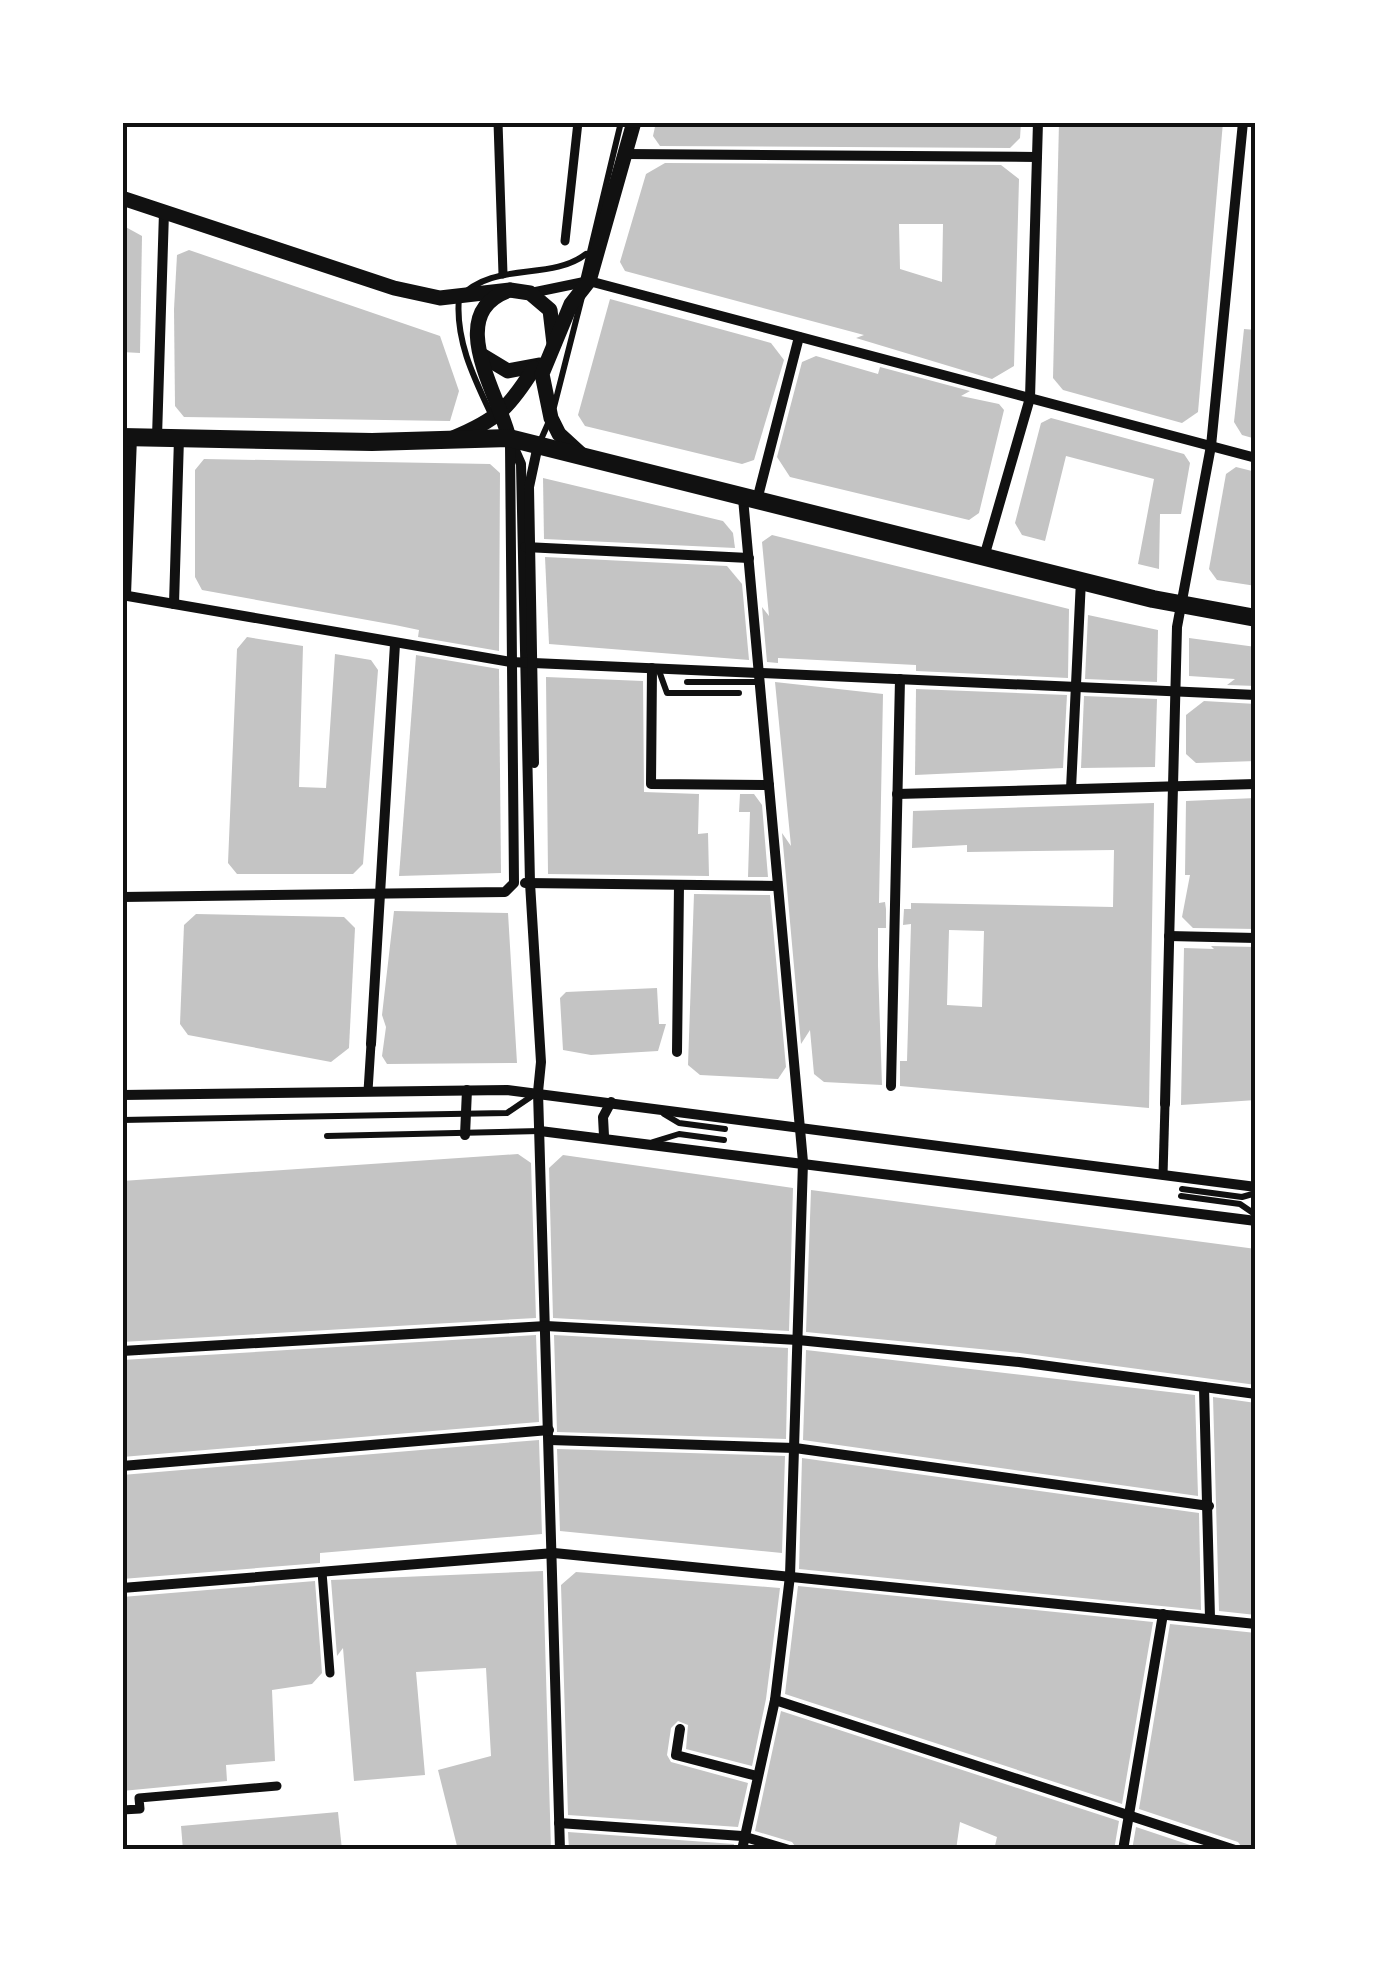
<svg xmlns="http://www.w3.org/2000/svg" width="1378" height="1972" viewBox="0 0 1378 1972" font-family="'Source Sans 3',sans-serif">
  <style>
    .building { fill: #c4c4c4; fill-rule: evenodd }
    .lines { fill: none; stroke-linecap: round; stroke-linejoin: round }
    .service { stroke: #111; stroke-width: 6 }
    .pedestrian { stroke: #111; stroke-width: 9 }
    .minor { stroke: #111; stroke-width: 10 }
    .tertiary { stroke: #111; stroke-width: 15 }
    .secondary { stroke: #111; stroke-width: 18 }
    .neatline { fill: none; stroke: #111; stroke-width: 4 }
  </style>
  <rect width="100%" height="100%" fill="#fff"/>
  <g class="building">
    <polygon points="656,122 1021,122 1020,138 1010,148 660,146 653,136"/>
    <polygon points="1059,122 1223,122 1198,412 1182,423 1063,390 1053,378"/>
    <path d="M665,163L1001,165L1019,179L1014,366L992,379L856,338L864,335L625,271L620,262L646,174ZM899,224H943L942,282L900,269Z"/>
    <polygon points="122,225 142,236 140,353 122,352"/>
    <polygon points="189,250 440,336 459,391 450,421 184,417 175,406 174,309 177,255"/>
    <polygon points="610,299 771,343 784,360 754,460 742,464 585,426 578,415"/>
    <polygon points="1244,329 1256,330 1256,439 1242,435 1234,422"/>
    <polygon points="816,356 878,374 880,367 970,391 961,396 999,404 1004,410 979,513 969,520 790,477 777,457 802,362"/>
    <polygon points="1051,418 1184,454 1190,463 1181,514 1160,514 1159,569 1138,564 1154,479 1066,456 1045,541 1022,535 1015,523 1041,423"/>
    <polygon points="204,459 490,464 500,473 499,651 418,637 419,630 395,625 202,590 195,577 195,470"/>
    <polygon points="1236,467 1256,472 1256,586 1217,580 1209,569 1226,474"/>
    <polygon points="543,478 723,521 733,533 735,548 544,539"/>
    <polygon points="772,535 1069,609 1068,678 916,671 916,665 778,658 778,663 767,662 762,607 769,616 762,542"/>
    <polygon points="545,557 727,566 742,584 749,660 549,644"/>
    <polygon points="1088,615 1158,630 1157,682 1085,679"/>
    <polygon points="247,637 303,646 299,787 326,788 335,654 371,660 378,670 363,864 353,874 237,874 228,863 237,649"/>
    <polygon points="1189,638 1256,647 1256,686 1227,685 1235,679 1189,676"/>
    <polygon points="416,655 499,669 501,873 399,876"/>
    <polygon points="546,677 643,681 644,792 699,794 698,834 708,833 709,876 548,874"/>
    <polygon points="775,682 883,694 879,903 885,902 886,909 886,928 878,928 878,966 882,1085 824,1082 814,1074 810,1030 801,1044 782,833 791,846"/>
    <polygon points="916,689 1067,695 1063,768 915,775"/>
    <polygon points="1084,696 1157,699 1155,767 1081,768"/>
    <polygon points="1204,701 1256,704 1256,761 1196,763 1186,754 1186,715"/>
    <polygon points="740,794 754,794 762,805 768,877 748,877 750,812 739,812"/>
    <polygon points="1256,798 1256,929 1193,928 1182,917 1190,875 1185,875 1186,801"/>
    <path d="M1154,803L1149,1108L900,1086V1061H907L911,924L903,925L904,909H911V903L1113,907L1114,850L967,852V845L912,848L913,811ZM949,930L984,931L982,1007L947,1005Z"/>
    <polygon points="694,894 770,895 786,1067 778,1079 700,1075 688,1065"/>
    <polygon points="394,911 508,913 517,1063 387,1064 382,1056 386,1027 382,1015"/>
    <polygon points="196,914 344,917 355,928 349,1048 331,1062 188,1035 180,1024 184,925"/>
    <polygon points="1211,946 1256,947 1256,1100 1181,1105 1184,948 1214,949"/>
    <polygon points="657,988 659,1024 666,1024 658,1051 591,1055 563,1050 560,998 566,992"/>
    <polygon points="518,1154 531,1163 536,1318 122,1342 122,1181"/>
    <polygon points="563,1155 793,1188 789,1331 553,1318 549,1168"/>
    <polygon points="811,1190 1256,1249 1256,1385 1020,1353 806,1332"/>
    <polygon points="536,1335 539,1422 122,1457 122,1360"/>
    <polygon points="554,1335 788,1348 786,1439 557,1432"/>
    <polygon points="806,1350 1195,1395 1198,1496 803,1440"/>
    <polygon points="1213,1397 1256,1403 1256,1615 1219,1611"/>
    <polygon points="539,1440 542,1534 320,1553 320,1563 122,1579 122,1475"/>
    <polygon points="557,1449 785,1456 782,1553 560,1531"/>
    <polygon points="802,1458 1199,1513 1201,1610 799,1569"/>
    <polygon points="543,1571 551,1850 458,1850 438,1770 491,1756 486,1668 416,1672 425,1775 354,1781 343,1648 337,1656 331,1580"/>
    <polygon points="576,1572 780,1588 766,1699 752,1766 686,1749 688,1725 678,1721 671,1728 667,1755 671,1762 748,1783 738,1827 568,1815 561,1585"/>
    <polygon points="315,1581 322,1673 312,1684 272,1690 275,1761 226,1765 227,1781 122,1791 122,1597"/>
    <polygon points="798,1586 1153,1622 1122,1804 785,1694"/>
    <polygon points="1170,1624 1256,1633 1256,1850 1244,1850 1238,1842 1139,1809"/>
    <polygon points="781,1711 1119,1821 1114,1850 994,1850 997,1837 960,1822 956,1850 798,1850 792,1842 755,1831"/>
    <polygon points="338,1812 342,1850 183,1850 181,1826"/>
    <polygon points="1136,1827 1205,1850 1132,1850"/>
    <polygon points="568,1832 734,1844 733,1850 569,1850"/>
  </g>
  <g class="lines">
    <g class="service">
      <polyline points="583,281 621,122"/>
      <polyline points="554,407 583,293"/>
      <path d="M492,416C474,378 455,340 459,298C494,260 549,282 586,254"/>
      <polyline points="539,444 550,419"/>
      <polyline points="658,668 667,693 739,693"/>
      <polyline points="687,682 759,682"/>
      <polyline points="664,1114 679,1123 725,1129"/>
      <polyline points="122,1120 507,1113 535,1094"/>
      <polyline points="327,1136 540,1131"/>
      <polyline points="653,1142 679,1134 724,1140"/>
      <polyline points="1182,1189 1242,1197 1256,1193"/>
      <polyline points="1181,1196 1240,1204 1256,1215"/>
    </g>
    <g class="pedestrian">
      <polyline points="498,122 503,274"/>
      <polyline points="565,241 578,122"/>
      <polyline points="368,1091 371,1044"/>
      <polyline points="1163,1175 1165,1104"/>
      <polyline points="322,1572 330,1673"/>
      <polyline points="122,1810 140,1809 139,1798 277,1786"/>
    </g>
    <g class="minor">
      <polyline points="625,154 1037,157"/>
      <polyline points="531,293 589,281 1256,458"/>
      <polyline points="157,437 164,212"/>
      <polyline points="510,439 521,464 530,883 541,1062 538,1092 560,1850"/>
      <polyline points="757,500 799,337"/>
      <polyline points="525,547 749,558"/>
      <polyline points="984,557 1030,398 1038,122"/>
      <polyline points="122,595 511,662 1256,695"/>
      <polyline points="126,595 132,437"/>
      <polyline points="174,604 179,438"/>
      <polyline points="652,668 651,784 769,785"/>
      <polyline points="534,763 529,487 538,445"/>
      <polyline points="1071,789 1081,580"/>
      <polyline points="897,794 1256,784"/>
      <polyline points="525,883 777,886"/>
      <polyline points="122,897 505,892 514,883 510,445"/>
      <polyline points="1169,936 1256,938"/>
      <polyline points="371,1044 395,644"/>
      <polyline points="677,1052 679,885"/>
      <polyline points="891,1086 900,679"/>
      <polyline points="122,1095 507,1090 1256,1187"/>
      <polyline points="1165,1104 1177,627 1211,446 1243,122"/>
      <polyline points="540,1131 1256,1221"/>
      <polyline points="465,1135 467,1090"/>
      <polyline points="604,1136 603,1117 611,1102"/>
      <polyline points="122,1351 546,1326 798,1340 1019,1362 1256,1394"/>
      <polyline points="1204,1387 1210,1618"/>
      <polyline points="550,1440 795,1448 1209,1506"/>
      <polyline points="122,1466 549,1430"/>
      <polyline points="122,1588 554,1553 1256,1624"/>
      <polyline points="775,1700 1235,1850"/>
      <polyline points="680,1729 676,1755 757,1776"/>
      <polyline points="559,1823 742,1836 789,1850"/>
      <polyline points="742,1850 775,1700 790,1576 803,1162 743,498"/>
      <polyline points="1123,1850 1163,1614"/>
    </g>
    <g class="tertiary">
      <polyline points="122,198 394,288 440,298 510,290"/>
      <polyline points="483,356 508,371 539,365"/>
      <path d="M453,438C497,420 509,408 534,368"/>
      <path d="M509,438C498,392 443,313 510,290L530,293L550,310L554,344"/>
      <polyline points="583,456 559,434 551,418 542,374 571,304 589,281 634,122"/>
    </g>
    <polyline class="secondary" points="122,437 372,442 509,438 1153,599 1256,618"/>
  </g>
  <rect width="1378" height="1972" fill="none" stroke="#ffffff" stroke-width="250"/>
  <rect x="125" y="125" width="1128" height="1722" class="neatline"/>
</svg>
